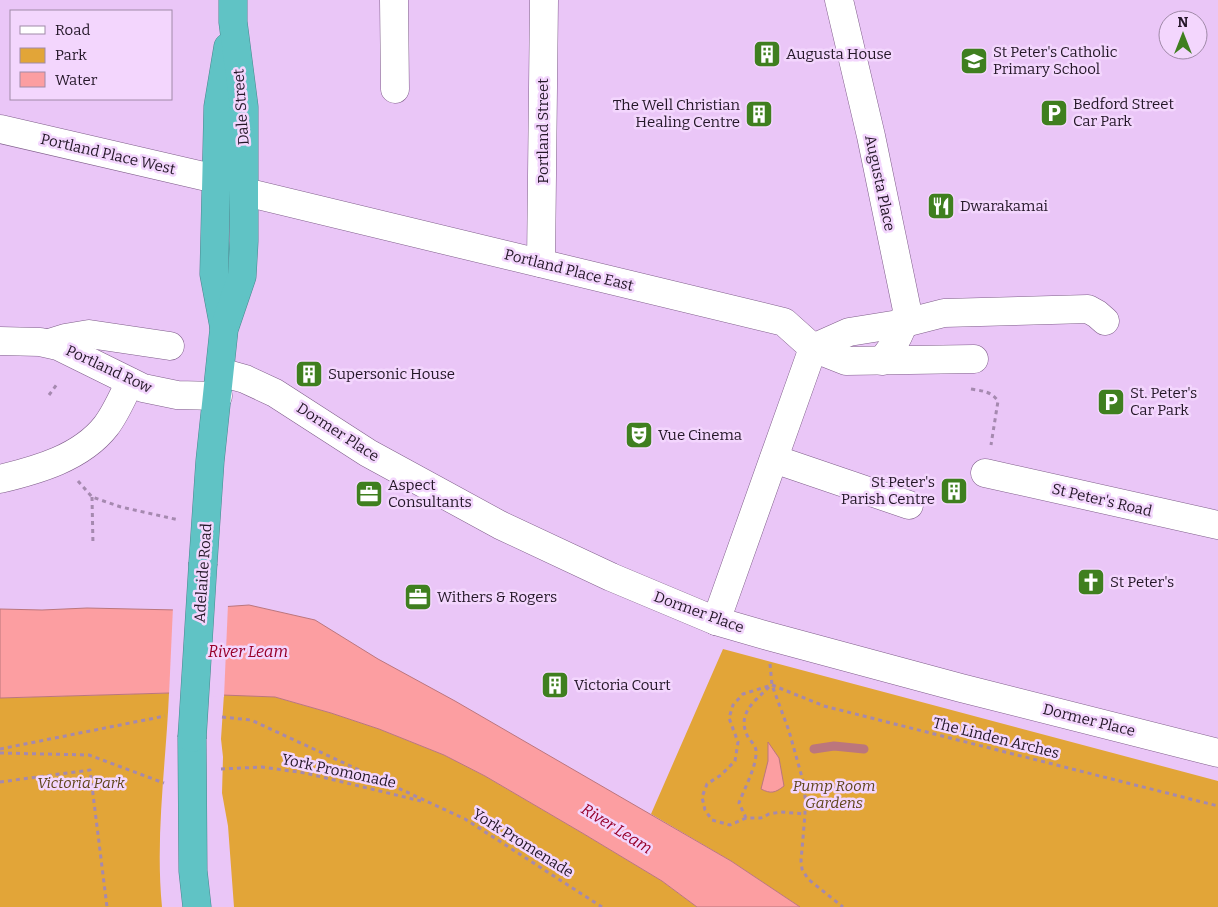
<svg xmlns="http://www.w3.org/2000/svg" width="1218" height="907" viewBox="0 0 1218 907" font-family="Bitter,serif">
  <style>
    .green { fill: #e2a538 }
    .water { fill: #fc9ea1; stroke: #bb767d }
    .pier { fill: #eac6f7 }
    .lines { fill: none; stroke-linecap: round; stroke-linejoin: round }
    .stream { stroke: #bb767d; stroke-width: 9 }
    .minor-casing { stroke: #7f5e8a; stroke-width: 29 }
    .highway-casing { stroke: #4b878e; stroke-width: 29 }
    .path { stroke: #a589af; stroke-width: 3; stroke-dasharray: 4 4; stroke-linecap: butt }
    .minor { stroke: #fff; stroke-width: 28 }
    .highway { stroke: #60c3c5; stroke-width: 28 }
    .highway-bridge-casing { stroke: #4b878e; stroke-width: 29; stroke-linecap: butt }
    .highway-bridge { stroke: #60c3c5; stroke-width: 28 }
    .labels { text-anchor: middle; stroke-width: 5; stroke-linejoin: round; paint-order: stroke }
    .poi-label { font-size: 15px; fill: #241728; stroke: #f3d6fd; text-anchor: start }
    .street-label { font-size: 15px; fill: #241728; stroke: #f3d6fd }
    .park-label { font-size: 15px; font-style: italic; fill: #5f451a; stroke: #f3d6fd }
    .water-label { font-size: 16px; font-style: italic; fill: #97012a; stroke: #f3d6fd }
  </style>
  <rect width="100%" height="100%" fill="#eac6f7"/>
  <g class="green">
    <polygon points="723,649 1218,781 1218,907 800,907 731,861 651,814"/>
    <path d="M169,693C166,764 155,836 162,907H0V698Z"/>
    <polygon points="224,694 275,697 331,713 379,729 444,755 485,776 584,834 662,881 697,907 234,907 228,826 222,793 223,757 221,739"/>
  </g>
  <g class="water">
    <polygon points="249,605 315,620 378,659 455,701 731,861 800,907 697,907 662,881 584,834 485,776 444,755 379,729 331,713 275,697 169,693 0,698 0,609 42,610 87,608 177,610"/>
    <path d="M768,742L779,758L784,786C775,793 771,794 761,789L768,761Z"/>
  </g>
  <polygon class="pier" points="228,604 224,697 169,695 173,607"/>
  <g class="lines">
    <polyline class="stream" points="814,749 834,746 864,749"/>
    <g class="minor-casing">
      <g id="minor">
        <polyline points="394,0 395,89"/>
        <path d="M839,0L871,136L907,310C903,330 895,345 882,361"/>
        <polyline points="0,129 216,179"/>
        <polyline points="245,192 784,322 813,348 846,361 974,359"/>
        <polyline points="541,263 544,0"/>
        <polyline points="0,341 40,342 58,346 143,388 177,395 218,396"/>
        <polyline points="49,343 65,338 89,334 170,346"/>
        <polyline points="813,348 849,332 905,323 944,313 1088,309 1097,314 1105,321"/>
        <polyline points="220,372 245,379 275,393 368,453 500,525 611,577 716,621 768,636 961,688 1218,753"/>
        <polyline points="774,459 909,505"/>
        <polyline points="985,473 1218,525"/>
        <path d="M0,479C37,470 81,458 106,426C116,413 123,396 130,382"/>
        <polyline points="716,621 813,348"/>
      </g>
    </g>
    <g class="highway-casing">
      <g id="highway">
        <polyline points="224,327 214,274 218,107 228,47"/>
        <polyline points="203,563 210,461 224,329 242,276 244,241 244,107 233,22 233,0"/>
        <polyline points="192,738 193,871 197,907"/>
      </g>
    </g>
    <g class="path">
      <path d="M971,389C982,391 991,391 998,401L991,445"/>
      <polyline points="49,395 57,384"/>
      <polyline points="78,481 92,497 121,507 179,520"/>
      <polyline points="92,497 93,545"/>
      <polyline points="770,664 772,685 789,731 805,788 805,814 801,861 802,869 808,879 843,907"/>
      <polyline points="772,685 824,706 1218,806"/>
      <path d="M769,687C755,701 737,713 747,735C749,740 756,745 756,751C757,766 744,789 739,803L746,818H761L769,814L781,812L805,814"/>
      <polyline points="222,717 251,720 465,819 602,907"/>
      <polyline points="0,749 165,716"/>
      <polyline points="0,753 89,755 164,783"/>
      <polyline points="221,769 262,767 305,773 421,801"/>
      <polyline points="0,782 90,770 107,907"/>
      <polyline points="746,818 730,825 712,820 705,810 702,797 707,784 721,775 735,761 738,742 729,718 733,705 743,694 772,685"/>
    </g>
    <use href="#minor" class="minor"/>
    <use href="#highway" class="highway"/>
    <g class="highway-bridge-casing">
      <polyline id="highway-bridge" points="192,738 203,563"/>
    </g>
    <use href="#highway-bridge" class="highway-bridge"/>
  </g>
  <defs>
    <g id="building-square" transform="scale(1.4375)"><rect x="-9" y="-9" width="18" height="18" rx="4" fill="#3f7f1f" stroke="#f3d6fd"/><path d="M-4-6H4V6H1V3H-1V6H-4ZM-2.5-4.3h1.7v1.8h-1.7ZM.8-4.3h1.7v1.8H.8ZM-2.5-1h1.7V.8h-1.7ZM.8-1h1.7V.8H.8Z" fill="#fff"/></g>
    <g id="school-square" transform="scale(1.4375)"><rect x="-9" y="-9" width="18" height="18" rx="4" fill="#3f7f1f" stroke="#f3d6fd"/><path d="M0-5L7-2L0 1L-7-2ZM-4 1L0 2.5L4 1V4Q0 6-4 4Z" fill="#fff"/></g>
    <g id="parking-square" transform="scale(1.4375)"><rect x="-9" y="-9" width="18" height="18" rx="4" fill="#3f7f1f" stroke="#f3d6fd"/><path d="M-3.5-5.5H1a3.5 3.5 0 0 1 0 7H-1V5.5H-3.5ZM-1-3.4V-.6H.8a1.4 1.4 0 0 0 0-2.8Z" fill="#fff"/></g>
    <g id="restaurant-square" transform="scale(1.4375)"><rect x="-9" y="-9" width="18" height="18" rx="4" fill="#3f7f1f" stroke="#f3d6fd"/><path d="M-5-6h1v4h1v-4h1v4h1v-4h1v5L-1.5 .5V6h-2V.5L-5-1ZM5-6V6H3V1.5H1.5Q1.5-4 5-6Z" fill="#fff"/></g>
    <g id="theatre-square" transform="scale(1.4375)"><rect x="-9" y="-9" width="18" height="18" rx="4" fill="#3f7f1f" stroke="#f3d6fd"/><path d="M-5-5.5Q0-4 5-5.5V0Q5 5 0 6Q-5 5-5 0ZM-3.3-2.5H-1v1.5H-3.3ZM1-2.5H3.3v1.5H1ZM-2.8 1Q0 5.5 2.8 1Z" fill="#fff"/></g>
    <g id="office-square" transform="scale(1.4375)"><rect x="-9" y="-9" width="18" height="18" rx="4" fill="#3f7f1f" stroke="#f3d6fd"/><path d="M-6-3h4V-5.5h4V-3h4V5H-6ZM-1-4.5V-3h2v-1.5ZM-6 0V1H6V0Z" fill="#fff"/></g>
    <g id="church-square" transform="scale(1.4375)"><rect x="-9" y="-9" width="18" height="18" rx="4" fill="#3f7f1f" stroke="#f3d6fd"/><path d="M-1.2-6h2.4v3.5h3.3v2.4h-3.3V6h-2.4V-.1h-3.3v-2.4h3.3Z" fill="#fff"/></g>
  </defs>
  <g fill-rule="evenodd">
    <use href="#building-square" x="767" y="54"/>
    <use href="#school-square" x="974" y="61"/>
    <use href="#parking-square" x="1054" y="113"/>
    <use href="#building-square" x="759" y="114"/>
    <use href="#restaurant-square" x="941" y="206"/>
    <use href="#building-square" x="309" y="374"/>
    <use href="#parking-square" x="1111" y="402"/>
    <use href="#theatre-square" x="639" y="435"/>
    <use href="#building-square" x="954" y="491"/>
    <use href="#office-square" x="369" y="494"/>
    <use href="#church-square" x="1091" y="582"/>
    <use href="#office-square" x="418" y="597"/>
    <use href="#building-square" x="555" y="685"/>
  </g>
  <g class="labels">
    <g class="poi-label">
      <text x="993" y="57">St Peter's Catholic<tspan x="993" dy="17">Primary School</tspan></text>
      <text x="786" y="59">Augusta House</text>
      <text x="1073" y="109">Bedford Street<tspan x="1073" dy="17">Car Park</tspan></text>
      <text x="740" y="110" text-anchor="end">The Well Christian<tspan x="740" dy="17">Healing Centre</tspan></text>
      <text x="960" y="211">Dwarakamai</text>
      <text x="328" y="379">Supersonic House</text>
      <text x="1130" y="398">St. Peter's<tspan x="1130" dy="17">Car Park</tspan></text>
      <text x="658" y="440">Vue Cinema</text>
      <text x="935" y="487" text-anchor="end">St Peter's<tspan x="935" dy="17">Parish Centre</tspan></text>
      <text x="388" y="490">Aspect<tspan x="388" dy="17">Consultants</tspan></text>
      <text x="1110" y="587">St Peter's</text>
      <text x="437" y="602">Withers &amp; Rogers</text>
      <text x="574" y="690">Victoria Court</text>
    </g>
    <g class="street-label">
      <text transform="translate(241 107) rotate(-94)" y="5">Dale Street</text>
      <text transform="translate(543 131) rotate(-90)" y="5">Portland Street</text>
      <text transform="translate(108 154) rotate(13)" y="5">Portland Place West</text>
      <text transform="translate(880 183) rotate(78)" y="5">Augusta Place</text>
      <text transform="translate(569 270) rotate(14)" y="5">Portland Place East</text>
      <text transform="translate(109 369) rotate(25)" y="5">Portland Row</text>
      <text transform="translate(338 432) rotate(33)" y="5">Dormer Place</text>
      <text transform="translate(1102 500) rotate(13)" y="5">St Peter's Road</text>
      <text transform="translate(203 573) rotate(-86)" y="5">Adelaide Road</text>
      <text transform="translate(699 612) rotate(20)" y="5">Dormer Place</text>
      <text transform="translate(1089 720) rotate(14)" y="5">Dormer Place</text>
      <text transform="translate(996 738) rotate(14)" y="5">The Linden Arches</text>
      <text transform="translate(339 771) rotate(12)" y="5">York Promonade</text>
      <text transform="translate(523 843) rotate(32)" y="5">York Promenade</text>
    </g>
    <g class="park-label">
      <text x="81" y="788">Victoria Park</text>
      <text x="834" y="791">Pump Room<tspan x="834" dy="17">Gardens</tspan></text>
    </g>
    <g class="water-label">
      <text x="248" y="657">River Leam</text>
      <text transform="translate(617 828) rotate(32)" y="6">River Leam</text>
    </g>
  </g>
  <rect x="10" y="10" width="162" height="90" fill="#f3d6fd" stroke="#a08aa8"/>
  <rect x="20" y="26" width="25" height="8" fill="#ffffff" stroke="#a08aa8"/>
  <text x="55" y="35" font-size="15" fill="#241728">Road</text>
  <rect x="20" y="48" width="25" height="15" fill="#e2a538" stroke="#a08aa8"/>
  <text x="55" y="60" font-size="15" fill="#241728">Park</text>
  <rect x="20" y="72" width="25" height="15" fill="#fc9ea1" stroke="#a08aa8"/>
  <text x="55" y="85" font-size="15" fill="#241728">Water</text>
  <g transform="translate(1183 35)"><circle r="24" fill="#f3d6fd" stroke="#a08aa8"/>
  <path d="M0-4L9 19L0 12L-9 19Z" fill="#3f7f1f"/>
  <text y="-8" font-size="14" font-weight="bold" text-anchor="middle" fill="#241728">N</text>
  </g>
</svg>
